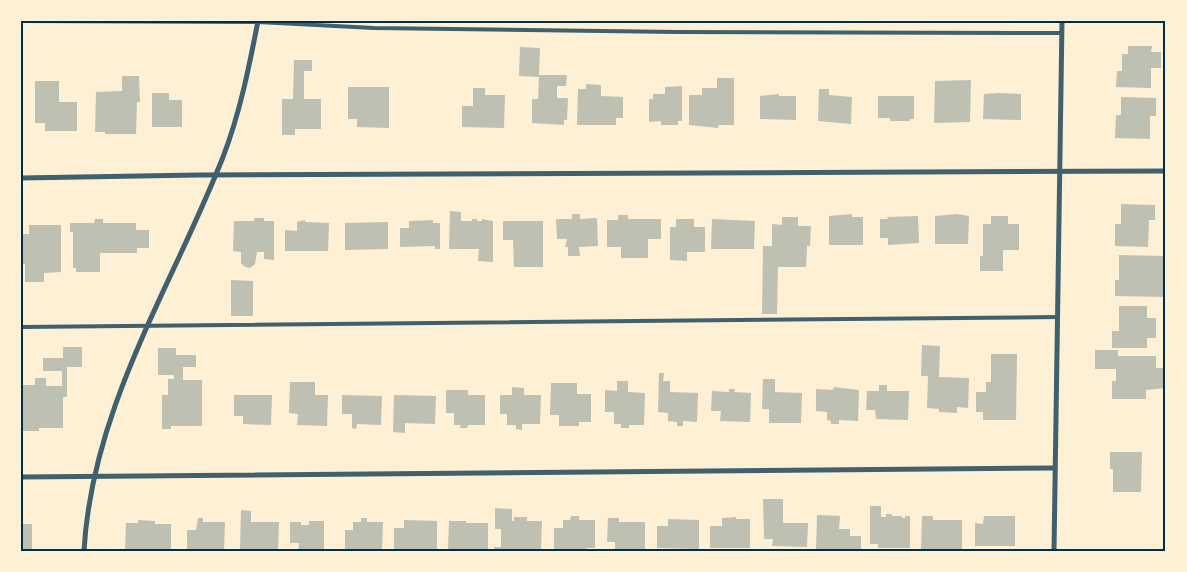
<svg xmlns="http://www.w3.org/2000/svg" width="1187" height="572" viewBox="0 0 1187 572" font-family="'Zilla Slab',serif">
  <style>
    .building { fill: #bec0b2 }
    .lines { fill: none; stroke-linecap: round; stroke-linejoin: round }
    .service { stroke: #3f606c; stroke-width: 4 }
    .minor { stroke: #3f606c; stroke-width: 5 }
    .neatline { fill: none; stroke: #003049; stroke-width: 2 }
  </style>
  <rect width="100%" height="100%" fill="#fdf0d5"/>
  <g class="building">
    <polygon points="1128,46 1152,46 1151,52 1161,52 1161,68 1151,68 1151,88 1116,87 1117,71 1122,71 1122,54 1128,54"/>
    <polygon points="520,47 540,48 539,75 567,75 566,86 557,86 557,98 568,98 567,120 564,120 564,125 532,123 532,99 538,99 539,77 519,76"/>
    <polygon points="294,60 312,60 312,71 304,71 304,99 321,99 321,129 295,129 295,135 282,135 282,99 293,99"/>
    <polygon points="122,76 139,76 140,102 137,102 136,134 105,134 105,132 95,132 96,92 122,91"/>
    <polygon points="717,78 734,78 734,125 719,125 718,128 689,125 689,95 702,95 702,88 717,88"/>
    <polygon points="971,80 970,122 934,123 935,81"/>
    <polygon points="35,81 59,81 59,102 77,102 77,131 45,131 45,123 35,123"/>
    <polygon points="586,84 601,85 601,96 623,97 623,118 616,118 616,125 577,125 578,89 586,89"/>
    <polygon points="682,86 682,121 678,121 678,125 661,125 661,121 649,122 649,99 653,99 653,94 665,94 665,87"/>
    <polygon points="348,87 389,87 389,128 357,127 357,119 348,119"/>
    <polygon points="473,88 485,88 485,95 505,95 504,128 462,127 462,106 473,106"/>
    <polygon points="819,89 829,89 829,95 852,97 851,124 818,121"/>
    <polygon points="152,93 169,93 169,100 182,100 182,127 152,127"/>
    <polygon points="999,93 1021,94 1021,120 983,119 984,94"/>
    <polygon points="779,94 779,96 796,96 796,120 760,119 760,96"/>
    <polygon points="878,96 914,96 914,119 910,119 910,121 890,121 890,118 878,118"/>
    <polygon points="1121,97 1156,98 1156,116 1150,116 1150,139 1115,138 1116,115 1121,115"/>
    <polygon points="1121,204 1155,205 1155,220 1149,220 1148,247 1115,246 1115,224 1121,224"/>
    <polygon points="450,211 461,212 461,221 472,221 472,219 477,219 477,221 482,221 482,219 493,221 493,262 478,261 479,249 449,249"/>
    <polygon points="572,214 580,214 580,219 597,218 598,246 579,247 580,256 568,256 568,247 565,247 567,239 557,239 556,219 572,219"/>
    <polygon points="852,214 852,217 863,217 863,245 829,245 829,216"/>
    <polygon points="956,214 969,216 968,244 935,244 935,216"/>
    <polygon points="618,215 628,215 628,219 661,219 661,239 648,239 648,258 621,258 621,247 607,247 607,220 618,220"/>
    <polygon points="918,216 919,243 888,245 888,238 880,238 880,219 888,219 887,217"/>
    <polygon points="991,216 1008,216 1008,224 1019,224 1019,250 1003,250 1003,271 980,271 980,256 983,256 983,224 991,224"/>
    <polygon points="782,217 798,217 798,226 811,226 810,246 807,246 806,267 778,267 777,314 762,314 763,246 772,246 772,224 782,225"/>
    <polygon points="254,218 264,218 264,221 274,221 274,260 264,259 264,252 257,252 255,264 250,268 245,267 241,263 241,252 233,251 234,221 254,221"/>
    <polygon points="95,219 103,219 103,223 136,223 136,230 149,230 149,248 137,248 137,253 100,253 100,272 76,272 76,268 73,268 73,232 70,232 70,223 94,223"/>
    <polygon points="676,219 694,219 694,227 705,227 705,252 687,252 687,261 670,260 670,227 676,227"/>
    <polygon points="712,219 755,221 754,249 711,249"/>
    <polygon points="305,220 305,222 329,223 328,251 285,251 285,230 297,231 297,222"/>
    <polygon points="433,220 433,223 440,223 440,249 435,249 435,246 400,247 400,228 409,228 409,221"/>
    <polygon points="503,221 543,221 543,267 514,267 513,240 503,240"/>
    <polygon points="388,222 388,249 345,250 345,223"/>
    <polygon points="29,225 61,225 61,272 44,273 44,282 25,282 25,264 21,264 21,234 29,234"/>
    <polygon points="1119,255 1166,256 1166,297 1115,296 1115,280 1119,280"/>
    <polygon points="231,280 253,281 253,316 231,316"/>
    <polygon points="1119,306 1147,306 1147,318 1156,318 1156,338 1147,338 1147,348 1112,348 1112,331 1119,331"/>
    <polygon points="922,345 940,346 939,377 969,378 968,408 957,407 957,413 939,412 939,409 927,408 928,376 921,376"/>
    <polygon points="63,347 82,347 82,367 67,367 67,397 63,397 63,428 39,428 39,431 23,431 23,385 35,385 35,378 46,378 46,386 62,386 62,371 43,371 43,358 63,358"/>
    <polygon points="158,348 176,348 176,355 196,355 196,367 183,367 183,380 202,380 202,426 171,426 171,429 162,429 162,395 168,395 168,379 174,379 174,375 158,375"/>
    <polygon points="1095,350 1118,350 1118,356 1156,356 1156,368 1166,368 1166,388 1146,390 1146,399 1112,399 1112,381 1116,381 1116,369 1095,369"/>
    <polygon points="991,354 1017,354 1016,420 983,420 983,412 976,412 976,392 986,392 986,382 991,382"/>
    <polygon points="659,373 664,373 663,381 670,381 670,392 698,393 697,422 683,421 683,426 677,426 677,422 668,421 668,413 658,412"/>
    <polygon points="763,379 775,379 775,392 802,393 801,423 769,423 769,409 762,409"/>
    <polygon points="617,381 628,381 628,392 645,393 644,425 629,425 629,428 621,428 621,424 614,424 614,412 605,412 605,390 617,391"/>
    <polygon points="290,382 315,382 315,395 328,395 327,426 297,425 298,414 289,413"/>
    <polygon points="551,383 577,383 577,394 591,394 591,422 579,422 579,426 559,426 559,415 550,415"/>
    <polygon points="879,385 887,385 887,391 909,391 908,420 876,419 875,410 866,410 867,391 879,391"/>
    <polygon points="512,387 524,388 524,395 541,395 540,424 522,424 522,430 516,429 516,425 507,425 507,414 500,414 500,395 512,395"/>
    <polygon points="834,387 859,390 858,421 839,420 839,424 831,424 831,421 827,420 827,412 816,411 816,389 833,390"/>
    <polygon points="729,389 735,389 734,392 751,393 750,422 720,421 721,411 711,411 712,391 729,392"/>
    <polygon points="446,390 468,390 468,395 485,395 485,425 468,425 467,428 460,428 461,425 454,425 454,413 446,413"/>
    <polygon points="234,395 272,395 271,425 243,424 243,416 234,416"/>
    <polygon points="342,395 382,396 381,425 357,424 356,429 352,428 352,414 342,414"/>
    <polygon points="394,395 436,396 435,424 405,423 405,433 393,432"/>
    <polygon points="1110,452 1142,452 1141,492 1113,492 1113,469 1110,469"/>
    <polygon points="763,499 783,499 783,523 808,523 807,547 772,546 773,539 764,539"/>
    <polygon points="870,506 881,506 881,517 886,517 886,514 892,514 892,516 902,516 902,518 905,518 905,516 910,516 910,548 878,548 878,544 870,544"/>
    <polygon points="495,508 512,509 512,521 514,521 514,517 527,517 527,521 542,521 541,549 494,551 494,547 501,547 501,529 495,529"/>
    <polygon points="241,510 251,511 251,522 279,522 278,551 240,550"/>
    <polygon points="817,515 840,516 839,529 850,529 850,536 861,536 861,551 816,551"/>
    <polygon points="571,516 579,516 579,520 595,520 595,548 586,548 586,551 554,551 554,528 563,528 563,520 570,520"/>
    <polygon points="922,516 933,516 933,520 962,520 962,551 921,551"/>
    <polygon points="984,516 1015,516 1015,546 975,546 975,523 983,524"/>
    <polygon points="736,517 736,519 750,519 750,548 710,548 710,526 722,526 722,518"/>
    <polygon points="198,518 203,518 203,522 225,522 224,551 187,551 187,530 196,530"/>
    <polygon points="361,518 367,518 367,522 383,522 382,551 345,551 345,530 353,530 353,522 361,522"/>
    <polygon points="608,518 619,518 619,522 645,522 645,551 615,551 615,542 607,542"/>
    <polygon points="668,519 699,520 699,549 657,548 657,526 668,526"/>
    <polygon points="138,520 155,521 155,524 171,524 171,551 125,551 126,523 138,523"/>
    <polygon points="404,520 437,521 437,551 394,551 394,528 404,528"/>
    <polygon points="309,521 324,521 324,551 298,551 299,543 290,543 290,522 301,522 301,525 309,525"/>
    <polygon points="449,521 466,521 466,523 488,523 488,551 448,551"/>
    <rect x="21" y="524" width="11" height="27"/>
  </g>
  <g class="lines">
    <g class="service">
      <polyline points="22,21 258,22 374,28 677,32 1062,33"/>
      <polyline points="21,327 1058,317"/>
    </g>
    <g class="minor">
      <polyline points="21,178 198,175 1166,171"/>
      <polyline points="21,477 1055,468"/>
      <path d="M84,551C92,407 172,287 223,157C240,113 249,67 258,21"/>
      <polyline points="1054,551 1062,21"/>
    </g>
  </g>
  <rect width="1187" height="572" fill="none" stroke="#fdf0d5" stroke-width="45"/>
  <rect x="22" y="22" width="1142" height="528" class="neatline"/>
</svg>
